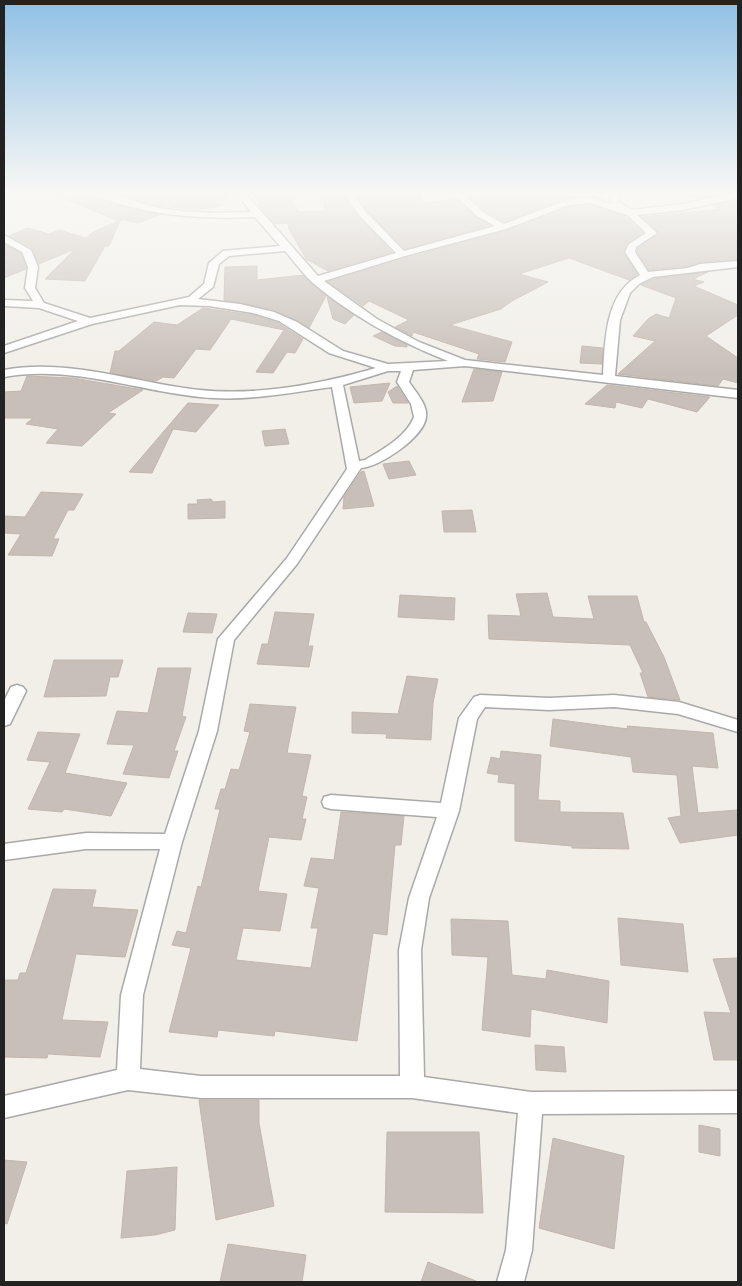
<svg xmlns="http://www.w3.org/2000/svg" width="742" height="1286" viewBox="0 0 742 1286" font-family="'Fira Sans',sans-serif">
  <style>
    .building { fill: #c7bfb8; stroke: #c4b6ab }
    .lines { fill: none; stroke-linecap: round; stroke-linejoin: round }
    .minor-casing { stroke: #a9a9a9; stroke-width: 3 }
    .minor { fill: #fff; fill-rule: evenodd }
  </style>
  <rect width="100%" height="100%" fill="#f2efe9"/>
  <g class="building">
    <polygon points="49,192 90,192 94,196 108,202 159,215 138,223 121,219 109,246 105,246 85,281 45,279 75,249 39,264 32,248 9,236 28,228 49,234 59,230 86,238 93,232 118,221"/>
    <polygon points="109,192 228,192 222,206 196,210 155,205"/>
    <polygon points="254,192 283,192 284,194 290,194 299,212 325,211 322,192 341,192 358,216 392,252 328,271 306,259 289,229 288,223 275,224 259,206"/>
    <polygon points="353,192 421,192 422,203 457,199 476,217 490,225 405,249 366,210"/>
    <polygon points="503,192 562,192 576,197 566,198 504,222 484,210 469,197"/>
    <polygon points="680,192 731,192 697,199"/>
    <polygon points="738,200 738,259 700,262 688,266 649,270 637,252 638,248 659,233 642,217 720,209 713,205"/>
    <polygon points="590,205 624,216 643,233 628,242 623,251 637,274 629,280 569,258 519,274 548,282 512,301 501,309 450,325 512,342 505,362 477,359 479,354 413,332 412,336 395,327 409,320 369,301 363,306 328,282 406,258 506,231 569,207"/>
    <polygon points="4,244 21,253 26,267 26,269 4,278"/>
    <polygon points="257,266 257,280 303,275 326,296 309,328 275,310 224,300 225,267"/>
    <polygon points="708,272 693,279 704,282 694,286 738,305 738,315 706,336 738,358 738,383 723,379 718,386 618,374 655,341 633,336 648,319 656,314 669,318 676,298 641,285 654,279"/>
    <polygon points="327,297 354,315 345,324 333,319"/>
    <polygon points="203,308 253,315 278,323 303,339 295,353 287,352 273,373 256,372 284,330 231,319 210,350 196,349 174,378 163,377 156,381 110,373 115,351 119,351 154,322 177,325"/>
    <polygon points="382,332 407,345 407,347 395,346 373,336"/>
    <polygon points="582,346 603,348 602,364 580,363"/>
    <polygon points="474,369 502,372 493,401 462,402"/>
    <polygon points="27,376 73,378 143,390 108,413 116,414 82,446 46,443 58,429 26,424 33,418 4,418 4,392 21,391"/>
    <polygon points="390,383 382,401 354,403 350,387"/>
    <polygon points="607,385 710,397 697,412 648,399 642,408 616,402 615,408 585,404"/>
    <polygon points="397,386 408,403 393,403 388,392"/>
    <polygon points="188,403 219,405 196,432 173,429 152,473 129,472"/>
    <polygon points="285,429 289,444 265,446 262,431"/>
    <polygon points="409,461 416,475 389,479 383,464"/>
    <polygon points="364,471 374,506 343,509 344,497 361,472"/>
    <polygon points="41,492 83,494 74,510 68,510 53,539 59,539 52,556 8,555 21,534 4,533 4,516 25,517"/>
    <polygon points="211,499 213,502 225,501 225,518 188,519 188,504 198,504 197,500"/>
    <polygon points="472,510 476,532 444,532 442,511"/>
    <polygon points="547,593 553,617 594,619 588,596 637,596 644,622 646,622 664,657 680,700 648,697 640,673 643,673 630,645 489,639 488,615 521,616 516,594"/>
    <polygon points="400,595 455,598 454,620 398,617"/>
    <polygon points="275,612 314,614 308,646 313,646 309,667 257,664 262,644 268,644"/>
    <polygon points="188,613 217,614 212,633 183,632"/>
    <polygon points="54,660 123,660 118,677 110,677 106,696 44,697"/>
    <polygon points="158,668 191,668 182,716 186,717 174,751 178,751 169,778 123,774 134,745 107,744 117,711 148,713"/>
    <polygon points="407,676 438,679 433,703 431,740 386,738 387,734 352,733 352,712 398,714"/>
    <polygon points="250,704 296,707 287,753 311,755 302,796 307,797 302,819 306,819 301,840 269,837 258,891 287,894 280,931 243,928 236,960 311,968 318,928 311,928 319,888 304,886 311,858 334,860 341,812 404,816 401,845 395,845 387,935 373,933 357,1041 275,1031 274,1036 218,1030 217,1037 169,1032 191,948 172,945 177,931 186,933 198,886 201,887 220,809 215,809 221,789 225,789 231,769 239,770 250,732 244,731"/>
    <polygon points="553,719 628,729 627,726 713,733 718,768 692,766 698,813 738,810 738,835 680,843 668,818 681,816 677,775 633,772 631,757 550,746"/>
    <polygon points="38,732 80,734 65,773 127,783 111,816 64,809 62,812 28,809 50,762 27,760"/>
    <polygon points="501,751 541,755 538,800 560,801 560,812 623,813 629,849 572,848 572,846 515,841 515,784 498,782 499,775 487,773 491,757 500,759"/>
    <polygon points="53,889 96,890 92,907 138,910 125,957 76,954 62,1020 108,1022 100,1057 48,1054 47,1058 4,1057 4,980 18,980 20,973 26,973"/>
    <polygon points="618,918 683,924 688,972 621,965"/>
    <polygon points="451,919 508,921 512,975 546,979 547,970 609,981 607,1023 531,1009 530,1037 482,1030 488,957 452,955"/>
    <polygon points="738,958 738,1060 714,1060 704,1012 731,1013 713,959"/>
    <polygon points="535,1045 564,1047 566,1072 536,1070"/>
    <polygon points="199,1100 259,1100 259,1123 274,1206 216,1220"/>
    <polygon points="699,1125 720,1129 720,1156 699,1152"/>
    <polygon points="387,1132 479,1132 483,1213 385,1212"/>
    <polygon points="553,1138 624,1156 614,1249 539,1228"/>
    <polygon points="4,1160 27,1162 7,1224 4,1223"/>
    <polygon points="177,1167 175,1230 155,1235 121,1238 127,1171"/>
    <polygon points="228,1244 306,1255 302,1282 220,1282"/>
    <polygon points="428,1262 476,1281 476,1282 421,1282"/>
  </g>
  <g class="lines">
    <g class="minor-casing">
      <g id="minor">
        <path d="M92,192C110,190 135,203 155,207C186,214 219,213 251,212L236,192H244L318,276L396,253L359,215L343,192H351L365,211L404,251L495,226L477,216L452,192H461L483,212L504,224L567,200L591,197L611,204V192H619V202L632,210L683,204L738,192V198L683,210L637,215L657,233L636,247L635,252L648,272L688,268L700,264L738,261V267L653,277L639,284L630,293L620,320L615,376L738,390V398L465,366L413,370L409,382C415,391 428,405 426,417C424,437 380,467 361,468L297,564L234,640L217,731L182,842L143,995L140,1069L201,1076H400L399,950L409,898L437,817L331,809L324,807L322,802L324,797L331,795L441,803L459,718L474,697L480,695L549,698L614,695L679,702L738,720V732L678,714L614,707L549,710L485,707L477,719L459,811L429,898L421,950L424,1077L531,1092L738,1091V1113L542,1114L532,1250L524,1282H497L506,1250L518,1113L412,1098H201L128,1090L4,1118V1096L117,1070L121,995L160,849H86L4,860V844L86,833L165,834L199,731L218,639L287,558L347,469L332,387C288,393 244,402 200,397C134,390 70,365 4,377V370C69,358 134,383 200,390C257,396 321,384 376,368L329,353L279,321L253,313L209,306L180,305L92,324L4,353V346L78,321L39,308L4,306V300L33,301L25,288L28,267L22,252L4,242V235L31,250L38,267L35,288L44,303L90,318L189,297L204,284L209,263L223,251L280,246L255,217C208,219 165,217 120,204C111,201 99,198 92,192ZM590,203L627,215L646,233L629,244L625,252L640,275C605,293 605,340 603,375L465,360L419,342L377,319L324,281L405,256L506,229L569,205ZM285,251C294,261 303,274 313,283C353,317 400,342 448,361L388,364L343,351L297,322L274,312L240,304L198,299L213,287L219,264L229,256ZM388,371H401L397,382L411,404L414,417C406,437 382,450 365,460L359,461L343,385Z"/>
        <polygon points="17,685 23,687 26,691 10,724 4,726 4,701 11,687"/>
      </g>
    </g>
    <use href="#minor" class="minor"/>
  </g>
  <linearGradient id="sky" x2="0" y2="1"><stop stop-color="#8fc0e4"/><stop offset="0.52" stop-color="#f9f8f5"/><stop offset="1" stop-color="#f9f8f5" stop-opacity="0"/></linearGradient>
  <rect width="742" height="372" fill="url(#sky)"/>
  <rect width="742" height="1286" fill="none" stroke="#222222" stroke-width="10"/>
</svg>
